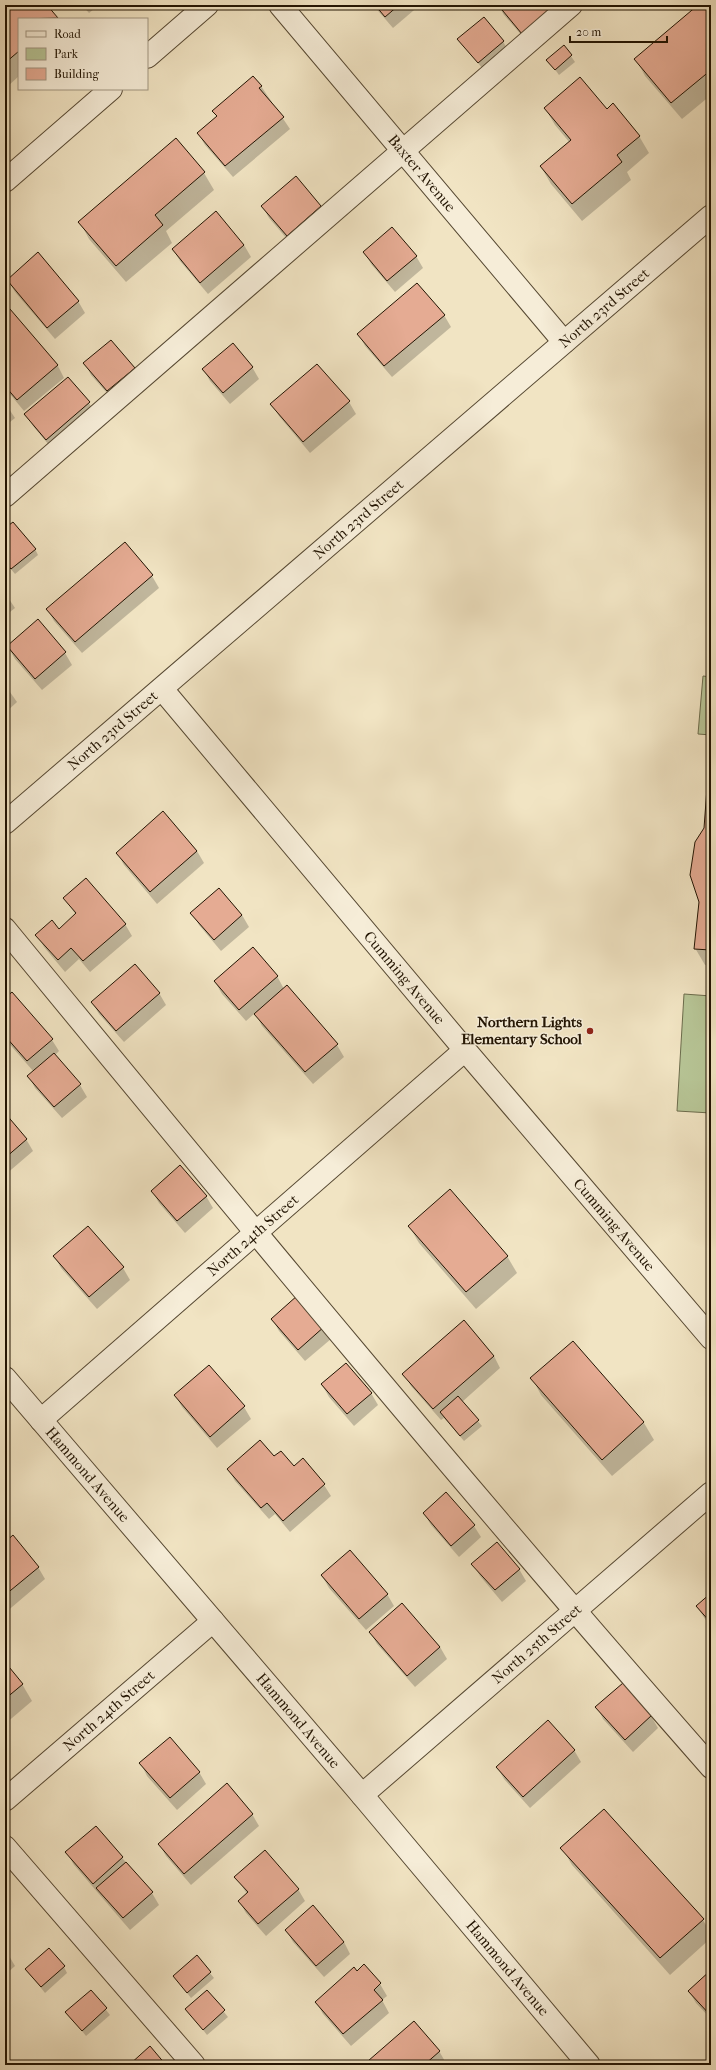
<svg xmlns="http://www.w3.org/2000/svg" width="716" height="2070" viewBox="0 0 716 2070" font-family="'IM FELL French Canon',serif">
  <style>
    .green { fill: #b7c596; stroke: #6c6c4c }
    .shadow { fill: #0003 }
    .building { fill: #e5ab93; stroke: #221402 }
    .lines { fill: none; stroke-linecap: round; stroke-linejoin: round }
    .minor-casing { stroke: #564832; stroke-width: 24 }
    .minor { stroke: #f6edd8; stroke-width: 22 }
    .poi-dot { fill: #8f2418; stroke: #f6edd8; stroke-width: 1.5 }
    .labels { text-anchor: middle; stroke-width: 3; stroke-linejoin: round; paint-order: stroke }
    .street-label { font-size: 15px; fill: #221402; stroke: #f6edd8 }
    .poi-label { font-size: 15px; font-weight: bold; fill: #221402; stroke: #f6edd8; text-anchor: end }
  </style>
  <rect width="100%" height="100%" fill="#f1e4c3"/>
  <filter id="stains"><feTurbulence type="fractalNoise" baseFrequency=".005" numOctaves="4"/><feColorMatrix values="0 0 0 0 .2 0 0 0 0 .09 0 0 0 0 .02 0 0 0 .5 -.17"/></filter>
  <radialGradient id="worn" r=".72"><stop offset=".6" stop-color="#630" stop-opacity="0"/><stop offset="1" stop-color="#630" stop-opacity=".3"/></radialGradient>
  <g class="green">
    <polygon points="703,676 711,677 711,735 698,734"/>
    <polygon points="684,994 711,996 711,1113 677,1111"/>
  </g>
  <g class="shadow">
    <polygon points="5,5 46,5 57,19 19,19 19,76 8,86 5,82"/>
    <polygon points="82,5 99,5 89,13"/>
    <polygon points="373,5 420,5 393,28"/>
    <polygon points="498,5 543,5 530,45 504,15"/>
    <polygon points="700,5 711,5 711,95 682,119 645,76 636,59"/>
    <polygon points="459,39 503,41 506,47 482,68"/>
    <polygon points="564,46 575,62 559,75 548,60"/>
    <polygon points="261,86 290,129 233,177 205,145 198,133 217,117 213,111"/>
    <polygon points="545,108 607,110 639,136 649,153 627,172 631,180 582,221 551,184 541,167 570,143 555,125"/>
    <polygon points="176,140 204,173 214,190 166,231 172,243 126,282 89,239 80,222"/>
    <polygon points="262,206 320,207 327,218 294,247 269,218"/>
    <polygon points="244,245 251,257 208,294 180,261 173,249"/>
    <polygon points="365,252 416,256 423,268 395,292 371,264"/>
    <polygon points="8,280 78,301 85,313 55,339 15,292"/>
    <polygon points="10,310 58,366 64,378 24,411 5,388 5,315"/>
    <polygon points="444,315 451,327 392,377 365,346 359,334"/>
    <polygon points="85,363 134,368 141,380 115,402 91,375"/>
    <polygon points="317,365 349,402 356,414 310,453 279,416 272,404"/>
    <polygon points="252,367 259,379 230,404 210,381 203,369"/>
    <polygon points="68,378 89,403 96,415 54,451 33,426 26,414"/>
    <polygon points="5,403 15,418 5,426"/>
    <polygon points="5,529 35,549 38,555 15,574 5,562"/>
    <polygon points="125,543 152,576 159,588 82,653 54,621 47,609"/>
    <polygon points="5,593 15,608 5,616"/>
    <polygon points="38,621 65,653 72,665 42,690 15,659 8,647"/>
    <polygon points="5,685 17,702 5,713"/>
    <polygon points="711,789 711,966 705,965 695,948 705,828"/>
    <polygon points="163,813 197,851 204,863 157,904 124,865 117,853"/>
    <polygon points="219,890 242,915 249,927 221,951 199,925 192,913"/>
    <polygon points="64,898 125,924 132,936 90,972 79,959 65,972 44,947 37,935 59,930 76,915"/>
    <polygon points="277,976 284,989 337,1045 344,1057 313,1084 262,1026 255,1013 246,1021 222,994 215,982"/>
    <polygon points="159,993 166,1005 124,1042 99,1014 92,1002"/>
    <polygon points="5,1000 52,1040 59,1051 54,1056 80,1085 87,1097 62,1118 35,1088 29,1077 34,1072 5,1039"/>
    <polygon points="5,1115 26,1139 33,1151 5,1175"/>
    <polygon points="152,1191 206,1196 213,1208 185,1233 159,1203"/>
    <polygon points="409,1226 507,1256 517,1273 476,1309 419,1243"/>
    <polygon points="54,1256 123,1268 130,1280 97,1309 61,1268"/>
    <polygon points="298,1296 331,1339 305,1361 279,1331 272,1319"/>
    <polygon points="573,1342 644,1423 654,1440 612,1476 541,1395 532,1378"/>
    <polygon points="494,1356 500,1368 462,1402 482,1426 464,1441 444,1418 441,1420 411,1386 404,1374"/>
    <polygon points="322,1385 371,1393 378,1405 354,1426 329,1397"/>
    <polygon points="175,1395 244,1407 251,1419 217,1448 182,1407"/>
    <polygon points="274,1458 324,1485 331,1496 290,1532 275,1514 269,1519 235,1481 228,1469"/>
    <polygon points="424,1513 474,1526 481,1537 459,1557 431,1525"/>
    <polygon points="5,1543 38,1567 45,1579 5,1613"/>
    <polygon points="473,1564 519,1569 526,1581 502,1602 480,1576"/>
    <polygon points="322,1576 387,1594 394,1606 366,1630 329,1588"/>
    <polygon points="711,1594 711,1628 697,1607"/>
    <polygon points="402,1604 440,1647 447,1659 415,1687 377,1644 370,1632"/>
    <polygon points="5,1664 22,1684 32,1701 5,1724"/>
    <polygon points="623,1684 651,1716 658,1728 633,1752 603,1719 597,1707"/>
    <polygon points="574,1750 581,1762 530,1808 504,1779 497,1767"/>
    <polygon points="141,1764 199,1772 206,1784 177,1810 147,1776"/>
    <polygon points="252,1814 259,1826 191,1885 166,1856 159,1844"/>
    <polygon points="96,1827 152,1893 159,1905 130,1930 74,1865 67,1853"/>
    <polygon points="562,1848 703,1920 711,1934 711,1938 670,1975 572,1865"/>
    <polygon points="236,1877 298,1889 305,1901 266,1936 246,1913 239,1901 247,1894"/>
    <polygon points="286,1930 344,1942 350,1954 324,1977 293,1942"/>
    <polygon points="5,1949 15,1966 5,1975"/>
    <polygon points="197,1957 214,1978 191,1998 174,1976"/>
    <polygon points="64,1967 67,1973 45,1993 26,1969"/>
    <polygon points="711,1971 711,2019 696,2003 689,1991"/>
    <polygon points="357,1972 380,1984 387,1996 382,2000 389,2013 351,2046 323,2014 316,2002"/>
    <polygon points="91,1991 110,2015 86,2036 67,2012"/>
    <polygon points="207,1991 228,2017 207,2035 187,2009"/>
    <polygon points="439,2051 446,2063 444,2065 372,2065 369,2061"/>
  </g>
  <g class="building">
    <polygon points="5,5 47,5 58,18 19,19 19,51 5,63"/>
    <polygon points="375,5 399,5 385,17"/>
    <polygon points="498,5 545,5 549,11 522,34"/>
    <polygon points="698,5 711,5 711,70 671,103 634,59"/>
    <polygon points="484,17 504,41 478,63 457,39"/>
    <polygon points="564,45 572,55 555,70 546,60"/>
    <polygon points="253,76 262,86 259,88 284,117 225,166 197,133 217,116 212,111"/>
    <polygon points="580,77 607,109 613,103 640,136 617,155 622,162 572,204 540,166 571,140 544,108"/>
    <polygon points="176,138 205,172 155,215 163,225 116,266 78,222"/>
    <polygon points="296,176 321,206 287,236 261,206"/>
    <polygon points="216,211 244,245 200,283 172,249"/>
    <polygon points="392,227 417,256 387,281 363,252"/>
    <polygon points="38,252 79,301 47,328 7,280"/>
    <polygon points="417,283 445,315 384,366 357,334"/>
    <polygon points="10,309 58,365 17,400 5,386 5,313"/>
    <polygon points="111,340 135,368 107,391 83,363"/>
    <polygon points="233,343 253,367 223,393 202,369"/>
    <polygon points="317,364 350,401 303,442 270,404"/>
    <polygon points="68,377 90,402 46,440 24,414"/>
    <polygon points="13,522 36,549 11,569 5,562 5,528"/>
    <polygon points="125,542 153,575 75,642 46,609"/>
    <polygon points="38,619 66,652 35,679 7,646"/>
    <polygon points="707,788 711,788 711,950 694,949 699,902 690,875 695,842 704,828"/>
    <polygon points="163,811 197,851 150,892 116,853"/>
    <polygon points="86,878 126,924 83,961 71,948 58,960 35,935 52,920 59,929 76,913 63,898"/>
    <polygon points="219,888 242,915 214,940 190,913"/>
    <polygon points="253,947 278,976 239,1010 214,981"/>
    <polygon points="135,964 160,993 116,1031 91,1002"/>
    <polygon points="287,985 338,1044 305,1072 254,1014"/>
    <polygon points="12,992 53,1039 27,1061 5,1036 5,998"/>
    <polygon points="54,1053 81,1084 54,1107 27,1076"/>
    <polygon points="5,1113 27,1139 5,1158"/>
    <polygon points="180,1165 207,1196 177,1221 151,1191"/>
    <polygon points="450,1189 508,1256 466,1292 408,1226"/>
    <polygon points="88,1226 124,1267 89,1297 53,1256"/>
    <polygon points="298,1295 325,1326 298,1350 271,1319"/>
    <polygon points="464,1320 494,1356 433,1409 402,1374"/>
    <polygon points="573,1341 644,1422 602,1460 530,1378"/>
    <polygon points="346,1363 372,1393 347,1414 321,1384"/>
    <polygon points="209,1365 245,1406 210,1437 174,1395"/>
    <polygon points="458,1396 479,1420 460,1436 440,1412"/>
    <polygon points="260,1440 274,1456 281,1451 294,1466 303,1458 325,1484 283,1521 267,1503 261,1508 227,1469"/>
    <polygon points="446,1492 475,1525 451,1546 423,1513"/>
    <polygon points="13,1535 39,1567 5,1595 5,1542"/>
    <polygon points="497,1542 520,1569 495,1590 471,1564"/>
    <polygon points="350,1550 388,1594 359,1619 321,1575"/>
    <polygon points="711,1593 711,1623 696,1606"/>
    <polygon points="402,1603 440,1647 407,1676 369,1632"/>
    <polygon points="5,1662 23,1684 5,1699"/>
    <polygon points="623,1683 652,1715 625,1740 595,1707"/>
    <polygon points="548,1720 575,1750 523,1797 496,1767"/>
    <polygon points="170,1737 200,1772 170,1798 139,1763"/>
    <polygon points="227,1783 253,1814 184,1874 158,1844"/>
    <polygon points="604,1809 704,1919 660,1958 560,1848"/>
    <polygon points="96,1826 123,1857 93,1884 65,1852"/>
    <polygon points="265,1850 299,1889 258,1924 238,1901 248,1892 234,1877"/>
    <polygon points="126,1862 153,1892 123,1918 96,1888"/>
    <polygon points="313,1905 344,1942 316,1966 285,1930"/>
    <polygon points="49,1948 65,1966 41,1987 25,1969"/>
    <polygon points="197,1955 211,1972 187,1993 173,1976"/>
    <polygon points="364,1964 381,1983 374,1990 383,2000 343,2034 315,2002 354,1967 357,1971"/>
    <polygon points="711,1970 711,2016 688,1991"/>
    <polygon points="91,1990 107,2008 82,2031 65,2012"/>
    <polygon points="207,1990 225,2010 203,2030 185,2009"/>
    <polygon points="414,2021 440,2051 424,2065 372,2065 368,2061"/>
    <polygon points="150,2046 166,2065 129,2065"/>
  </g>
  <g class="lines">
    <g class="minor-casing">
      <g id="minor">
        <path id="s1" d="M280,5L564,342"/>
        <polyline points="147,57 207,5"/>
        <polyline points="5,181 111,89"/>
        <polyline points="5,496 571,5"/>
        <path id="s2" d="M162,689L465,1050L711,1338"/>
        <path id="s3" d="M5,823L711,216"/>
        <path d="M5,929C237,1211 470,1493 711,1767"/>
        <path id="s4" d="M5,1378L362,1795L589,2065"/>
        <path id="s5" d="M41,1420L465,1050"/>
        <path id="s6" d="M362,1795L711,1493"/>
        <path id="s7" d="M5,1800L213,1621"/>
        <polyline points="5,1847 194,2065"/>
      </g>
    </g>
    <use href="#minor" class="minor"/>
  </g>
  <circle class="poi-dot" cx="590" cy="1031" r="4"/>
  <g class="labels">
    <g class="street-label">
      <text dy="5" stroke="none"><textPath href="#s1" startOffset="220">Baxter Avenue</textPath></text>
      <text dy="5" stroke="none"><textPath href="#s3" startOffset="790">North 23rd Street</textPath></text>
      <text dy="5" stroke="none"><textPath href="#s3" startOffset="466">North 23rd Street</textPath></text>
      <text dy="5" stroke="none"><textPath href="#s3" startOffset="142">North 23rd Street</textPath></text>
      <text dy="5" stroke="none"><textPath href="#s2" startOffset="377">Cumming Avenue</textPath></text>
      <text dy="5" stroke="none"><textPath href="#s2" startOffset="701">Cumming Avenue</textPath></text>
      <text dy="5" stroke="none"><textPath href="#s5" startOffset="281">North 24th Street</textPath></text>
      <text dy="5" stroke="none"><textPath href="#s4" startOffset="127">Hammond Avenue</textPath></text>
      <text dy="5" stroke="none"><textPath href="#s6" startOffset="231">North 25th Street</textPath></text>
      <text dy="5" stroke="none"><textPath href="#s7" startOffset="137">North 24th Street</textPath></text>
      <text dy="5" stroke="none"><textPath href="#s4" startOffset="451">Hammond Avenue</textPath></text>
      <text dy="5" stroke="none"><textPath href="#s4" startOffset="775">Hammond Avenue</textPath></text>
    </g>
    <g class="poi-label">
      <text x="582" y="1027">Northern Lights<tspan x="582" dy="17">Elementary School</tspan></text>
    </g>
  </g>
  <rect width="716" height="2070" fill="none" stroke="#f1e4c3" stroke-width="20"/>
  <rect x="6" y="6" width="704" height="2058" fill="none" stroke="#221402" stroke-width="2"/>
  <rect x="10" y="10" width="696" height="2050" fill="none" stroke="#221402"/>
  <rect x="18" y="18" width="130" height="72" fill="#f6edd8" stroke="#a19682"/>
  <rect x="26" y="31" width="20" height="6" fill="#f6edd8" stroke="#a19682"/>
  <text x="54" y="38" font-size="12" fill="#221402">Road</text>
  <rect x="26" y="48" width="20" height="12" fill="#b7c596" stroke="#a19682"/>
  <text x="54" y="58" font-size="12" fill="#221402">Park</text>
  <rect x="26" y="68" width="20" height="12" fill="#e5ab93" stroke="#a19682"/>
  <text x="54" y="78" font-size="12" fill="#221402">Building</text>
  <path d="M570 36v6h97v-6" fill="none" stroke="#221402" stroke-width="2"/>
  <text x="576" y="36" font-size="12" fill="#221402" stroke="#f6edd8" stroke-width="3" paint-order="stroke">20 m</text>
  <rect width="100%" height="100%" filter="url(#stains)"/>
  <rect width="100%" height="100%" fill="url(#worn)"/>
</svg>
